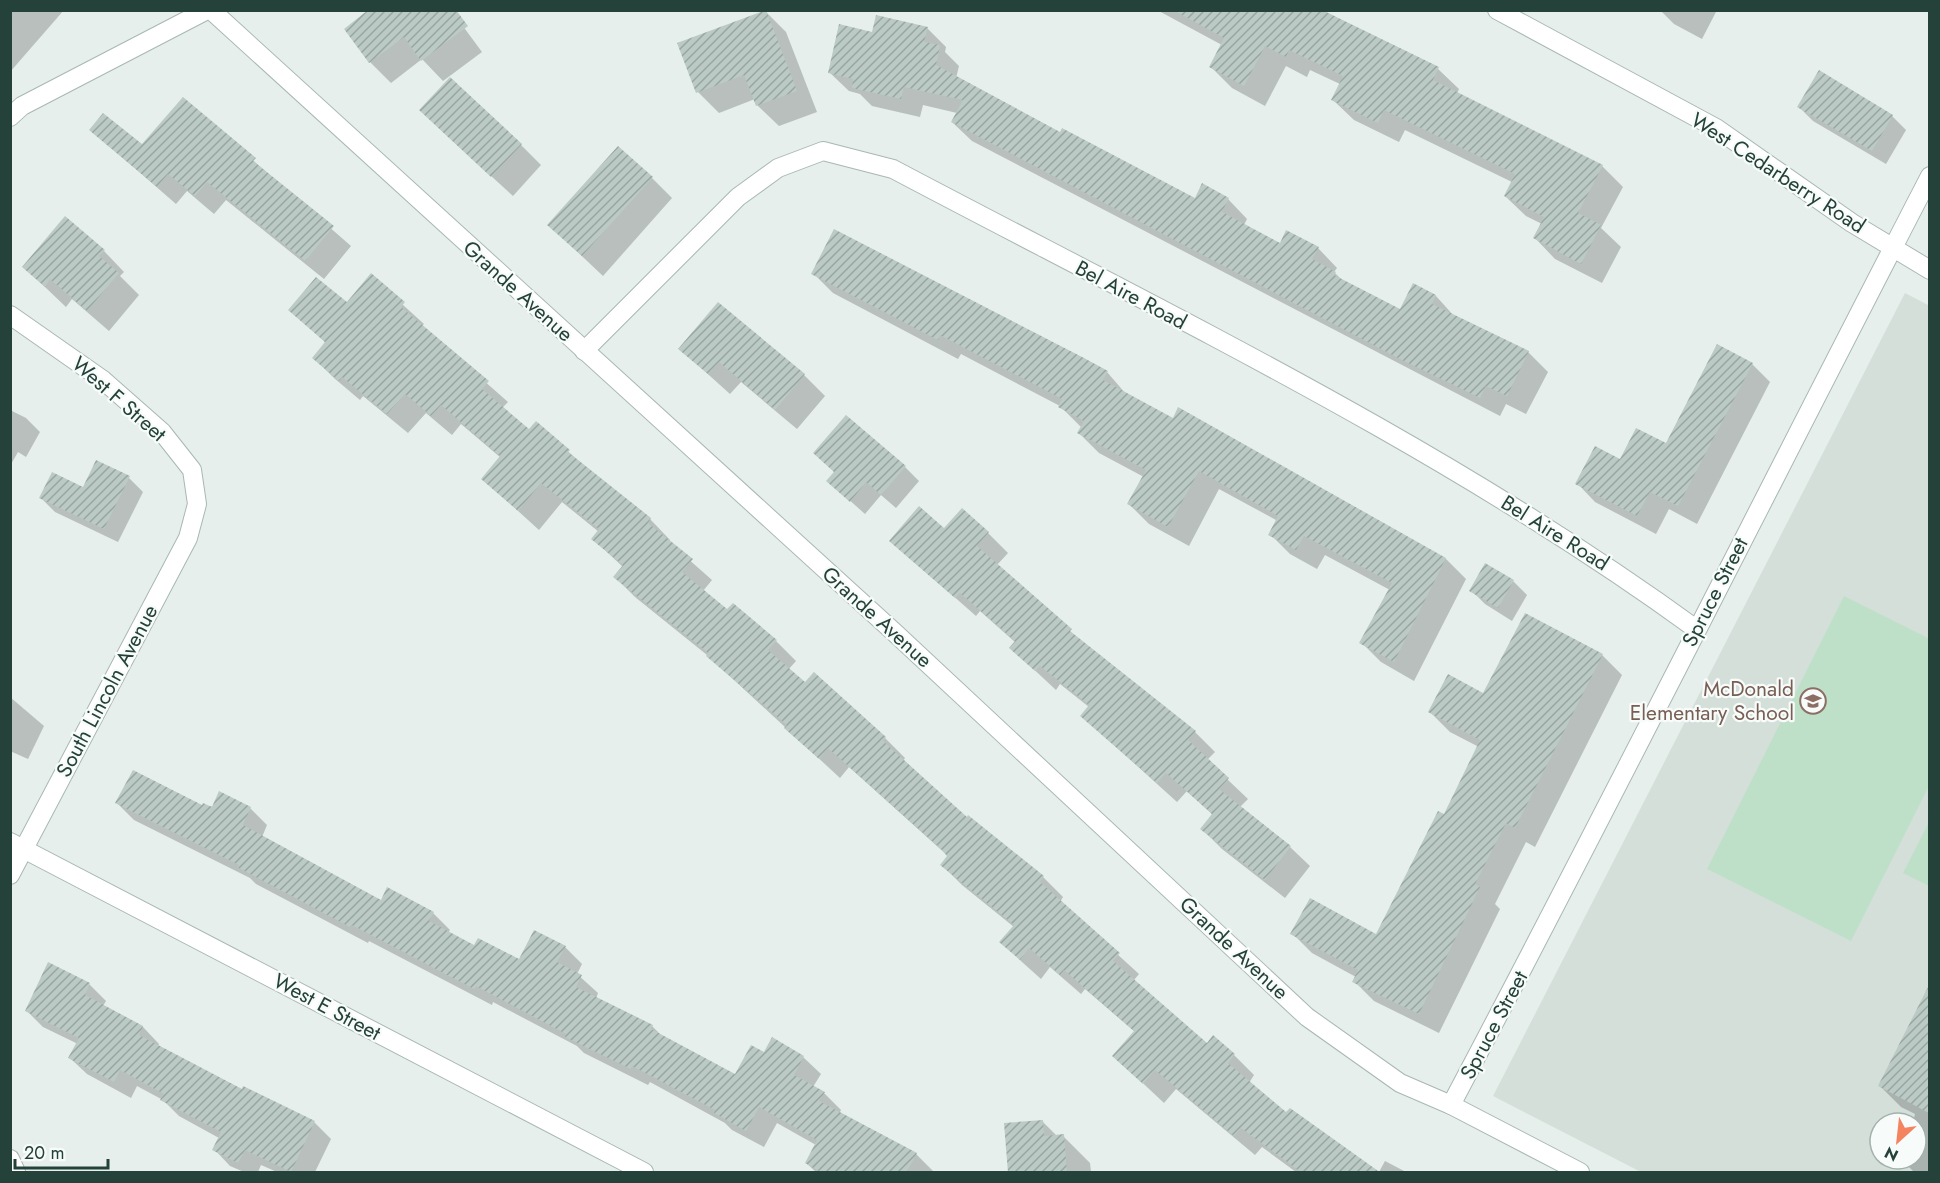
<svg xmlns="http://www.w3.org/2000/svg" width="1940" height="1183" viewBox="0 0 1940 1183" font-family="Jost,sans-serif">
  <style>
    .built { fill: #d4dfda; fill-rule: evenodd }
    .park { fill: #bfe0c8 }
    .shadow { fill: #0003 }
    .building { fill: url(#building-hatch) }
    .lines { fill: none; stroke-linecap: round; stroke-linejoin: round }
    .minor-casing { stroke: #a8b8b2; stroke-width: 20 }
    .minor { stroke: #fff; stroke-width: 18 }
    .labels { text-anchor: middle; stroke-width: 4.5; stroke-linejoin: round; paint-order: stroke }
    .street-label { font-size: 21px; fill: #24423a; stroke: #f7fbf9 }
    .education-label { font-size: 21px; fill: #785e54; stroke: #f7fbf9; text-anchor: end }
  </style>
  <defs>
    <pattern id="building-hatch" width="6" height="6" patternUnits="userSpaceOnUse" patternTransform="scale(1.5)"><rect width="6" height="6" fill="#bbcac4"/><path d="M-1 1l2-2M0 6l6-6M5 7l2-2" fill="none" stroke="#98a6a0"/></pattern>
  </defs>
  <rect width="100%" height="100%" fill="#e6efeb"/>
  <path class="built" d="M1905,293L1930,306L1929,1172H1641L1493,1096ZM1880,1123H1916V1159H1880Z"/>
  <g class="park">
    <polygon points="1844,596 1930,639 1929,786 1851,941 1707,869"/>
    <polygon points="1929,822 1929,886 1903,873"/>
  </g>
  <g class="shadow">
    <polygon points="10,10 64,10 10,72"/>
    <polygon points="451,10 482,52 443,81 422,59 391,83 370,62 346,29"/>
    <polygon points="1157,10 1322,10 1438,69 1459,89 1457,94 1602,166 1623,187 1601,228 1621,247 1602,283 1555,259 1535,238 1542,224 1526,216 1505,196 1512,182 1405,130 1399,142 1354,120 1333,100 1340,84 1310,70 1307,77 1286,66 1265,106 1232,88 1211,67 1222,45"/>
    <polygon points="1660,10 1717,10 1702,39 1674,24"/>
    <polygon points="765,11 786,32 817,112 779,126 758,106 755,99 719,113 698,92 679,44"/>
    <polygon points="927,28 946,47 945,52 959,66 956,78 1061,134 1195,200 1228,199 1247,219 1244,225 1280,245 1318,248 1337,268 1334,272 1343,281 1400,311 1414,285 1436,296 1454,316 1528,352 1548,372 1526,414 1506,404 1500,416 972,141 952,122 957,113 923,105 920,117 872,106 860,94 849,91 829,72 874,34"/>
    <polygon points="183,99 351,246 324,279 226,200 214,214 187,191 176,204 91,130 142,147"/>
    <polygon points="1799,107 1892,116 1906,130 1886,164 1813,121"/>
    <polygon points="442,131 521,145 541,165 513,196"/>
    <polygon points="652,178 672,198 603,276 549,225"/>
    <polygon points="104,251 124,272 120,276 139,295 109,331 72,299 66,307 24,267"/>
    <polygon points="813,273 1107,372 1126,394 1173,420 1179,409 1446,559 1466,579 1414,681 1381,662 1361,642 1390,590 1325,555 1317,569 1290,554 1270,534 1276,520 1219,489 1189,546 1149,524 1129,504 1144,477 1099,453 1079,433 1082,428 1060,406 961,354 958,359 833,293"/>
    <polygon points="371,276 424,324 422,326 508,402 502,408 529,431 536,423 590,471 650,519 670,540 669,542 712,580 703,591 727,611 776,641 796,661 788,670 805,685 814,674 885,738 905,758 903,761 967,819 969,817 1043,877 1063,897 1060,902 1139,974 1134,980 1207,1045 1213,1038 1234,1055 1254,1075 1249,1083 1287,1114 1378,1172 1296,1172 1262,1147 1255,1155 1176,1089 1164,1103 1114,1056 1135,1032 1085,989 1081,994 1050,967 1041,979 1022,962 1002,942 1014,927 962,885 942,865 948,856 849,767 840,778 707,655 635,597 615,577 623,567 593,539 599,532 562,502 539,530 483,479 501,458 461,424 452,435 426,413 408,433 363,396 360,400 334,378 314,358 326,343 290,310 347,304"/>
    <polygon points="718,304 804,375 825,396 797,429 741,382 730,394 680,349"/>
    <polygon points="1752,364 1770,382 1697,524 1669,509 1656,534 1595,502 1577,483 1621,461 1666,445"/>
    <polygon points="10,410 26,418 40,432 26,457 18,452 10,466"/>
    <polygon points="905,467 919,481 896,508 881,495 865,514 828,481"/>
    <polygon points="129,478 143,492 118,542 55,512 41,498"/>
    <polygon points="944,530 988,533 1008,553 997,565 1086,646 1195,732 1215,752 1207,760 1248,799 1240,807 1290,847 1310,866 1285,898 1222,849 1202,829 1213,815 1187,791 1177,802 1082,716 1089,707 1060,684 1056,690 1011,648 1016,643 980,611 976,616 891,541"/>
    <polygon points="1513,581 1527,595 1512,621 1485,604 1471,590"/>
    <polygon points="1602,655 1622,675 1535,847 1526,842 1495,904 1500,909 1439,1033 1374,1001 1354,981 1356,977 1312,953 1292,933 1376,936 1445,816 1479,747 1450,732 1430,712"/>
    <polygon points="10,697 44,726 28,759 10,751"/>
    <polygon points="117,803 250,808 267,825 262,837 381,902 433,913 450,930 448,933 475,947 520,961 565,947 582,964 577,974 598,993 596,999 652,1026 662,1036 736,1076 764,1054 772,1039 803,1057 821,1074 813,1087 824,1093 841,1110 839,1114 916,1154 933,1171 816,1172 806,1163 816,1145 777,1123 764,1147 732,1130 725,1123 650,1082 648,1085 584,1053 577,1046 493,1002 492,1005 369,941 368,943 256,884 250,878 134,820"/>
    <polygon points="89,984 106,1001 103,1006 143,1027 159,1044 158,1046 242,1091 244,1088 314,1122 331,1139 315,1172 277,1172 261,1165 258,1172 244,1172 230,1166 214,1149 219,1138 179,1116 163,1100 137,1086 131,1098 87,1074 70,1058 78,1044 43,1027 26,1010"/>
    <polygon points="1930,988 1930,1172 1914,1172 1904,1162 1905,1159 1916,1159 1916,1138 1922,1126 1914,1118 1915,1114 1901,1107 1880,1086"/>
    <polygon points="1043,1122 1057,1136 1063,1136 1090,1163 1091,1172 1010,1172"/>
    <polygon points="1385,1161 1406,1172 1379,1172"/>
  </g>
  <g class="building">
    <polygon points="368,10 456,10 468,26 421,61 404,37 369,63 344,29"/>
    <polygon points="766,10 797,91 756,106 744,75 696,93 677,43"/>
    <polygon points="1173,10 1322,10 1439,67 1433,80 1603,165 1578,213 1601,225 1581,264 1533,238 1544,217 1504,196 1515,174 1384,110 1378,123 1331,100 1343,76 1289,50 1286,57 1265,46 1244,86 1209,67 1224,38"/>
    <polygon points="876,15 928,27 924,42 940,45 936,65 1060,132 1062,128 1195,198 1202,183 1229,198 1222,212 1280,243 1286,230 1319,247 1312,259 1336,272 1334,275 1400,309 1413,283 1436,295 1432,304 1529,351 1507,396 1486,386 1480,398 1398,358 951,122 963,100 904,87 901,99 852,88 853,79 828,73 839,24 872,32"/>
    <polygon points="1819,70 1893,115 1872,151 1797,107"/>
    <polygon points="450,77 522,144 491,177 419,110"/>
    <polygon points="183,97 256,158 253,161 334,226 305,261 207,182 195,196 168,174 157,187 89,130 103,113 142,144"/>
    <polygon points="618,146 653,177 582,256 547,225"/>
    <polygon points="65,216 105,250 99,256 119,273 87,311 50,279 45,287 22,267"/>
    <polygon points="834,229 1084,358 1108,371 1103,380 1173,418 1178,407 1446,558 1394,662 1359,643 1392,583 1304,536 1296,550 1268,535 1278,516 1199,471 1168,527 1127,504 1146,470 1077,433 1084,421 1058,407 1062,399 940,335 938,340 811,274"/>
    <polygon points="371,273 405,302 401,307 489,381 482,389 529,429 536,421 570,450 568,452 651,518 648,523 693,559 682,572 727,609 733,603 777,640 768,650 805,682 814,672 886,737 883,741 967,817 968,815 1044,876 1040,882 1120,953 1113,961 1207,1043 1213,1035 1235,1054 1228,1063 1286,1112 1290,1108 1381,1173 1302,1173 1241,1128 1234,1136 1155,1070 1143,1084 1112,1056 1134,1031 1064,970 1060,975 1029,948 1020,960 999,942 1014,925 940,865 947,856 941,849 828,748 819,759 784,728 787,725 706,656 708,653 613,577 623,565 591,539 599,529 541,483 518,511 481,479 500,456 441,405 431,416 405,394 387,414 342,377 339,381 312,358 325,342 288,310 316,277 347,302"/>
    <polygon points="718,302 805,374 775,410 719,362 708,374 678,349"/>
    <polygon points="1717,344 1753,363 1678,506 1650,492 1637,516 1575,484 1595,446 1620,459 1636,428 1666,443"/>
    <polygon points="846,415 906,466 881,495 866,482 850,502 826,481 834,472 813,453"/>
    <polygon points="96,460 130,476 104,529 39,498 52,472 83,487"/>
    <polygon points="919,506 944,528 962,508 989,532 977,546 1072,629 1070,631 1196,731 1188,740 1229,778 1219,789 1291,846 1265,880 1200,829 1212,814 1166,773 1157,783 1080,716 1089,705 1040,666 1035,671 1009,648 1015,641 960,593 955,598 889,541"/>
    <polygon points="1485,563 1514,580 1498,608 1469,591"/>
    <polygon points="1525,613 1603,654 1515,828 1506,823 1475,884 1480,887 1419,1014 1352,982 1358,970 1290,934 1310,898 1376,934 1438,811 1444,814 1480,740 1428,712 1448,674 1483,693"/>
    <polygon points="133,770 202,805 203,803 212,807 219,791 251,807 243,825 381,900 387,887 434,912 429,921 474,945 478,938 519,959 534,930 566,946 557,962 582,975 576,987 653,1025 651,1029 735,1074 751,1045 764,1052 772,1037 804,1056 794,1075 825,1092 819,1101 917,1153 906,1173 822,1173 805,1163 817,1140 759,1107 746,1131 714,1113 715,1110 632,1066 631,1069 565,1037 566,1034 476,986 474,989 352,925 350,927 237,867 239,865 115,803"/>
    <polygon points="48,962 90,983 85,995 143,1026 139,1035 242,1089 243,1086 315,1121 291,1172 245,1150 238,1163 212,1150 221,1132 160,1100 164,1094 120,1070 114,1082 68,1058 79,1038 25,1011"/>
    <polygon points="1929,985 1929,1113 1878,1086"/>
    <polygon points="1043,1120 1044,1136 1064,1134 1067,1173 1008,1173 1004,1123"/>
  </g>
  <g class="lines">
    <g class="minor-casing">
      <g id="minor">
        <polyline points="211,10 894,632 1307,1017 1400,1083 1451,1105 1580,1172"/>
        <polyline points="1497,10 1716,128 1852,223 1930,270"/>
        <polyline points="10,117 22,106 207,10"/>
        <polyline points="10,315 103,380 162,432 192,470 197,504 188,538 10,875"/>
        <path d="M584,351L738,197L778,168L823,151L893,169C1165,313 1446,447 1696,629"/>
        <polyline points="10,842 644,1172"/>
        <path d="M1451,1105C1614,797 1770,485 1930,176"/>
        <polyline points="10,1159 16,1172"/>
      </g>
    </g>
    <use href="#minor" class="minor"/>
  </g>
  <defs>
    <g id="school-ring" transform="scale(1.35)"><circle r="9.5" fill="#f7fbf9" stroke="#8d6e63" stroke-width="1.5"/><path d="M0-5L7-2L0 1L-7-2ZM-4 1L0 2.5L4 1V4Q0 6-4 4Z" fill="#8d6e63"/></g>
  </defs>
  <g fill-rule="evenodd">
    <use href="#school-ring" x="1813" y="701"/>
  </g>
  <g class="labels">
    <g class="street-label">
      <text transform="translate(1778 173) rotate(33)" y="7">West Cedarberry Road</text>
      <text transform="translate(518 291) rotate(42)" y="7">Grande Avenue</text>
      <text transform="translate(1131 295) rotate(28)" y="7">Bel Aire Road</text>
      <text transform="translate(119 399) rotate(41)" y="7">West F Street</text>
      <text transform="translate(1555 533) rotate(32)" y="7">Bel Aire Road</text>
      <text transform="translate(1715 592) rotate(-63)" y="7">Spruce Street</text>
      <text transform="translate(877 617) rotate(42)" y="7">Grande Avenue</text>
      <text transform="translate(107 691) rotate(-62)" y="7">South Lincoln Avenue</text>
      <text transform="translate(1234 948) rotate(43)" y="7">Grande Avenue</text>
      <text transform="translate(327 1007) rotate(28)" y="7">West E Street</text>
      <text transform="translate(1494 1025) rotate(-62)" y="7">Spruce Street</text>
    </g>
    <g class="education-label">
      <text x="1794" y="696">McDonald<tspan x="1794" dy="24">Elementary School</tspan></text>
    </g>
  </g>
  <rect width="1940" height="1183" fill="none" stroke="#24423a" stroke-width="24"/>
  <g transform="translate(1898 1141) rotate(207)"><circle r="28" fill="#f7fbf9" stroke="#a3b1ad" stroke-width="1.5"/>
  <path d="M0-4.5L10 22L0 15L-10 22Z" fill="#f4845f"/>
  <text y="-9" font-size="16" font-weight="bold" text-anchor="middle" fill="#24423a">N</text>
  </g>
  <path d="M15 1159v9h93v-9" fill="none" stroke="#24423a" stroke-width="3"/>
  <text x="24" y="1159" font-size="18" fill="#24423a" stroke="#f7fbf9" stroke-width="4.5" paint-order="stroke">20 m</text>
</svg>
